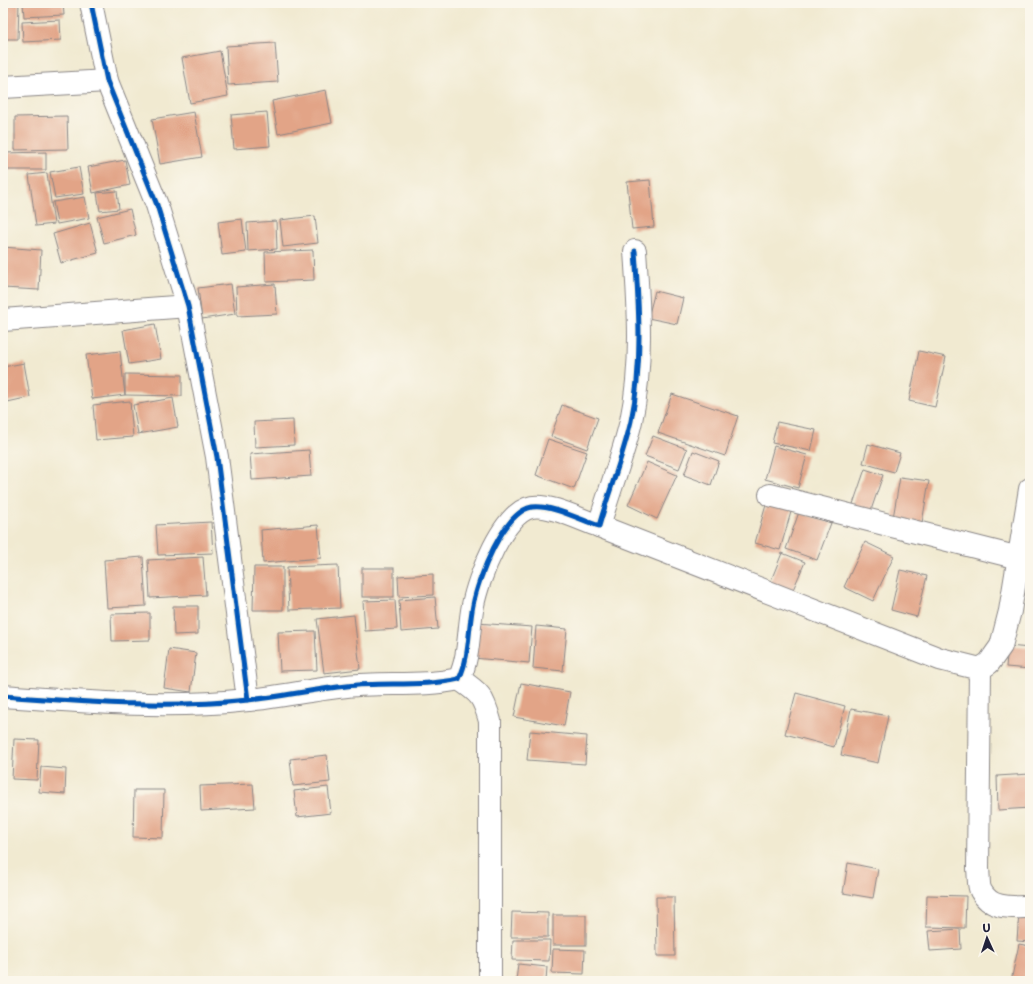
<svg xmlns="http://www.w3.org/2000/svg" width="1033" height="984" viewBox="0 0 1033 984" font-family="'Playpen Sans',sans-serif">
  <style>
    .building { fill: #e2a487 }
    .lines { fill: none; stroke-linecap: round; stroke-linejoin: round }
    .minor-casing { stroke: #8a8686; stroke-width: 24 }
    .minor { stroke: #fff; stroke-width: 22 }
    .cycleway-casing { stroke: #fbf7ec; stroke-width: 8 }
    .cycleway { stroke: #0057b8; stroke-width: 5 }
  </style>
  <rect width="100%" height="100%" fill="#fbf7ec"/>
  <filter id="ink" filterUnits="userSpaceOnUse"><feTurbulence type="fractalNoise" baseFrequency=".025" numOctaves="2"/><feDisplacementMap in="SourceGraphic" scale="8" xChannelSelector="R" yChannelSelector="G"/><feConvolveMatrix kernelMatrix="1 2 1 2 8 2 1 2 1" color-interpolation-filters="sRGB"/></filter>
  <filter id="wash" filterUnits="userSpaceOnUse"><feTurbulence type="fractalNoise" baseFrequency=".012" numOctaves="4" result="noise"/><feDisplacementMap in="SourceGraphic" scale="16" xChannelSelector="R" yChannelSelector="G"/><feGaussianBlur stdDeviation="0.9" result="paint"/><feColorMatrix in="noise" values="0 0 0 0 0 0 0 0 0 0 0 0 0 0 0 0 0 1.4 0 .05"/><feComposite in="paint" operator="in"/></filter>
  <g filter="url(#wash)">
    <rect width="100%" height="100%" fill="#f1ead1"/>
    <g id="blocks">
      <g class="building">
        <polygon points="3,3 19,3 18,39 3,39"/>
        <polygon points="23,3 63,3 64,15 24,17"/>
        <polygon points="60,20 61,40 23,42 22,22"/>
        <polygon points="275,43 278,82 228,85 226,46"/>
        <polygon points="220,51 228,96 190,103 182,58"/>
        <polygon points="326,90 332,123 278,134 272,101"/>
        <polygon points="194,112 202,157 160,164 152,119"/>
        <polygon points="267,112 270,146 234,149 231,115"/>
        <polygon points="67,116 68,149 15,150 15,117"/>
        <polygon points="3,124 5,124 6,148 3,148"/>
        <polygon points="46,152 46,170 3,170 3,153"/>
        <polygon points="125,160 130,185 93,193 88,167"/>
        <polygon points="79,167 84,194 55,198 50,172"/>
        <polygon points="47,173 54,224 36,226 29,175"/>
        <polygon points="650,180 654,227 632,229 627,182"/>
        <polygon points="117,191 119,209 100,211 97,193"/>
        <polygon points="85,197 89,218 57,224 53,202"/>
        <polygon points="130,209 136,235 104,243 97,217"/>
        <polygon points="315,216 318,243 283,247 280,220"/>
        <polygon points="242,219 246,252 222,255 218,222"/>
        <polygon points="276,221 277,249 248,251 247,223"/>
        <polygon points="90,223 98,253 61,263 53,234"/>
        <polygon points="3,247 41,250 39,290 3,288"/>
        <polygon points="313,250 314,280 266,282 265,252"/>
        <polygon points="231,284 235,314 202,319 198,288"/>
        <polygon points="275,284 277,314 237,316 236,287"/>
        <polygon points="655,291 683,298 677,324 648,318"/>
        <polygon points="155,324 161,359 129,364 123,330"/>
        <polygon points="120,351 125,395 92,399 86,355"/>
        <polygon points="919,351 946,357 935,407 909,401"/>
        <polygon points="24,363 30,397 3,403 3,367"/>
        <polygon points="125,374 182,375 182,396 125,395"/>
        <polygon points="672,394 738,416 725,456 658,433"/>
        <polygon points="173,398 178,427 138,434 133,405"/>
        <polygon points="130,401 133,437 96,440 93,405"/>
        <polygon points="562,405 598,418 587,449 551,436"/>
        <polygon points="293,420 294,445 255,447 254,422"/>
        <polygon points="777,422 816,430 811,451 772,443"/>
        <polygon points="653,436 687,449 679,469 645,456"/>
        <polygon points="548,439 587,452 574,489 536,475"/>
        <polygon points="868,444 900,453 894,472 863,463"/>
        <polygon points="774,446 807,455 798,488 765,479"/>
        <polygon points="309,450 311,476 252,480 250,454"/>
        <polygon points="693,451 719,461 711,485 684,475"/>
        <polygon points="647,462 677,475 657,519 628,505"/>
        <polygon points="865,469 883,475 869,516 851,510"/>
        <polygon points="900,477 929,481 922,523 893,518"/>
        <polygon points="768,498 793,505 780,550 755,543"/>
        <polygon points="799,512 831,523 817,560 786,549"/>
        <polygon points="211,522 213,553 158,555 156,525"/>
        <polygon points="318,525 321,558 263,563 261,530"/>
        <polygon points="865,542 894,556 873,601 844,587"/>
        <polygon points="782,553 805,562 792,592 770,583"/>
        <polygon points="143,557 146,606 107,608 104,560"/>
        <polygon points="203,557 206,595 150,598 148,560"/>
        <polygon points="338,565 340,608 289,610 287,567"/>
        <polygon points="254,567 283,567 283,610 253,610"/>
        <rect x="362" y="568" width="32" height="29"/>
        <polygon points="900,570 927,576 917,617 891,610"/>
        <polygon points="433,574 433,595 399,597 398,576"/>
        <polygon points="435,597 438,629 401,632 399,600"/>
        <polygon points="395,600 397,629 365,631 363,601"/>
        <polygon points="173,606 198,606 198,634 174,635"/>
        <polygon points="150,613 150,640 112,641 111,614"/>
        <polygon points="354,615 360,669 324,673 317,619"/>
        <polygon points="476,623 532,627 529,663 473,658"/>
        <polygon points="536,626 567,629 563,671 533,668"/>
        <polygon points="315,631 317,670 280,671 278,632"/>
        <polygon points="1008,646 1030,648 1030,669 1006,667"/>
        <polygon points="169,649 196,653 191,692 164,688"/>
        <polygon points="521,683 570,692 564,726 514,717"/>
        <polygon points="796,693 845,706 834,747 785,734"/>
        <polygon points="851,709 888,716 878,763 841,755"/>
        <polygon points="530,731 587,736 585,764 527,760"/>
        <polygon points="14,739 39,740 37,780 12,779"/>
        <polygon points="327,755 330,782 293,786 290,759"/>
        <polygon points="41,767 66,769 65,794 39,792"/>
        <polygon points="1030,774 1030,808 998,810 997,776"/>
        <polygon points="253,784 255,808 201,811 200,786"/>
        <polygon points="328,787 331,813 297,817 294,791"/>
        <polygon points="134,790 164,790 163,838 133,837"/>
        <polygon points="848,863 878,869 873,898 843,893"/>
        <polygon points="927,895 966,896 965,928 926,927"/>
        <polygon points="656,897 674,897 675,956 657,956"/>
        <polygon points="512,912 548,913 548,937 511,937"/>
        <polygon points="1019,913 1030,913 1030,942 1017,941"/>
        <rect x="553" y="915" width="33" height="30"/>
        <polygon points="960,929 961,949 930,951 928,931"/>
        <polygon points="513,940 550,940 549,961 512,960"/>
        <polygon points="1019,944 1030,946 1030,981 1011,981"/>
        <polygon points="553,949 585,950 584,974 552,973"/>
        <polygon points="518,964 547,967 546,981 516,981"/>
      </g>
    </g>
  </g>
  <g filter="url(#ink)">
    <use href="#blocks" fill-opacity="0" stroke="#8a8686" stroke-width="1"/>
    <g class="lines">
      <g class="minor-casing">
        <g id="minor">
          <polyline points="91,3 107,81 157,205 188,306 217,457 248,700"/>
          <polyline points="3,87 107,81"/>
          <polyline points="3,320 188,306"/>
          <polyline points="770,495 1019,558"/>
          <polyline points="599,526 940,659 980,669 989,663 1001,646 1010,611 1030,489"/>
          <path d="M980,669L978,869C979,875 978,886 981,891C991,910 1012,907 1030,907"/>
          <path d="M459,679C480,693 483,696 490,721V981"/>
          <path d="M3,696C85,702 166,709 248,700C281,697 314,689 347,686C384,682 423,687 459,679C470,656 468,630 473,605C478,579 503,512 532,507C550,504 581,520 599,526C609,491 623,456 631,421C643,365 639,308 635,251"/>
        </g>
      </g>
      <use href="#minor" class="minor"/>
      <g class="cycleway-casing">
        <g id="cycleway">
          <polyline points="91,3 107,81 157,205 188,306 217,457 248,700"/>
          <path d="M3,696C85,702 166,709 248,700C281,697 314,689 347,686C384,682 423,687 459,679C470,656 468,630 473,605C478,579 503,512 532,507C550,504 581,520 599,526C609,491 623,456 631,421C643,365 639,308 635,251"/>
        </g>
      </g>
      <use href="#cycleway" class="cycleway"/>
    </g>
  </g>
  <rect width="1033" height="984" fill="none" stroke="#fbf7ec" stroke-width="16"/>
  <g transform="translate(987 938) rotate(357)" stroke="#fbf7ec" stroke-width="3" paint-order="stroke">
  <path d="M0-3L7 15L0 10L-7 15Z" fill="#22223b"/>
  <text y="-6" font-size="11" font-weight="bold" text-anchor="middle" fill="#22223b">U</text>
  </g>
</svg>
